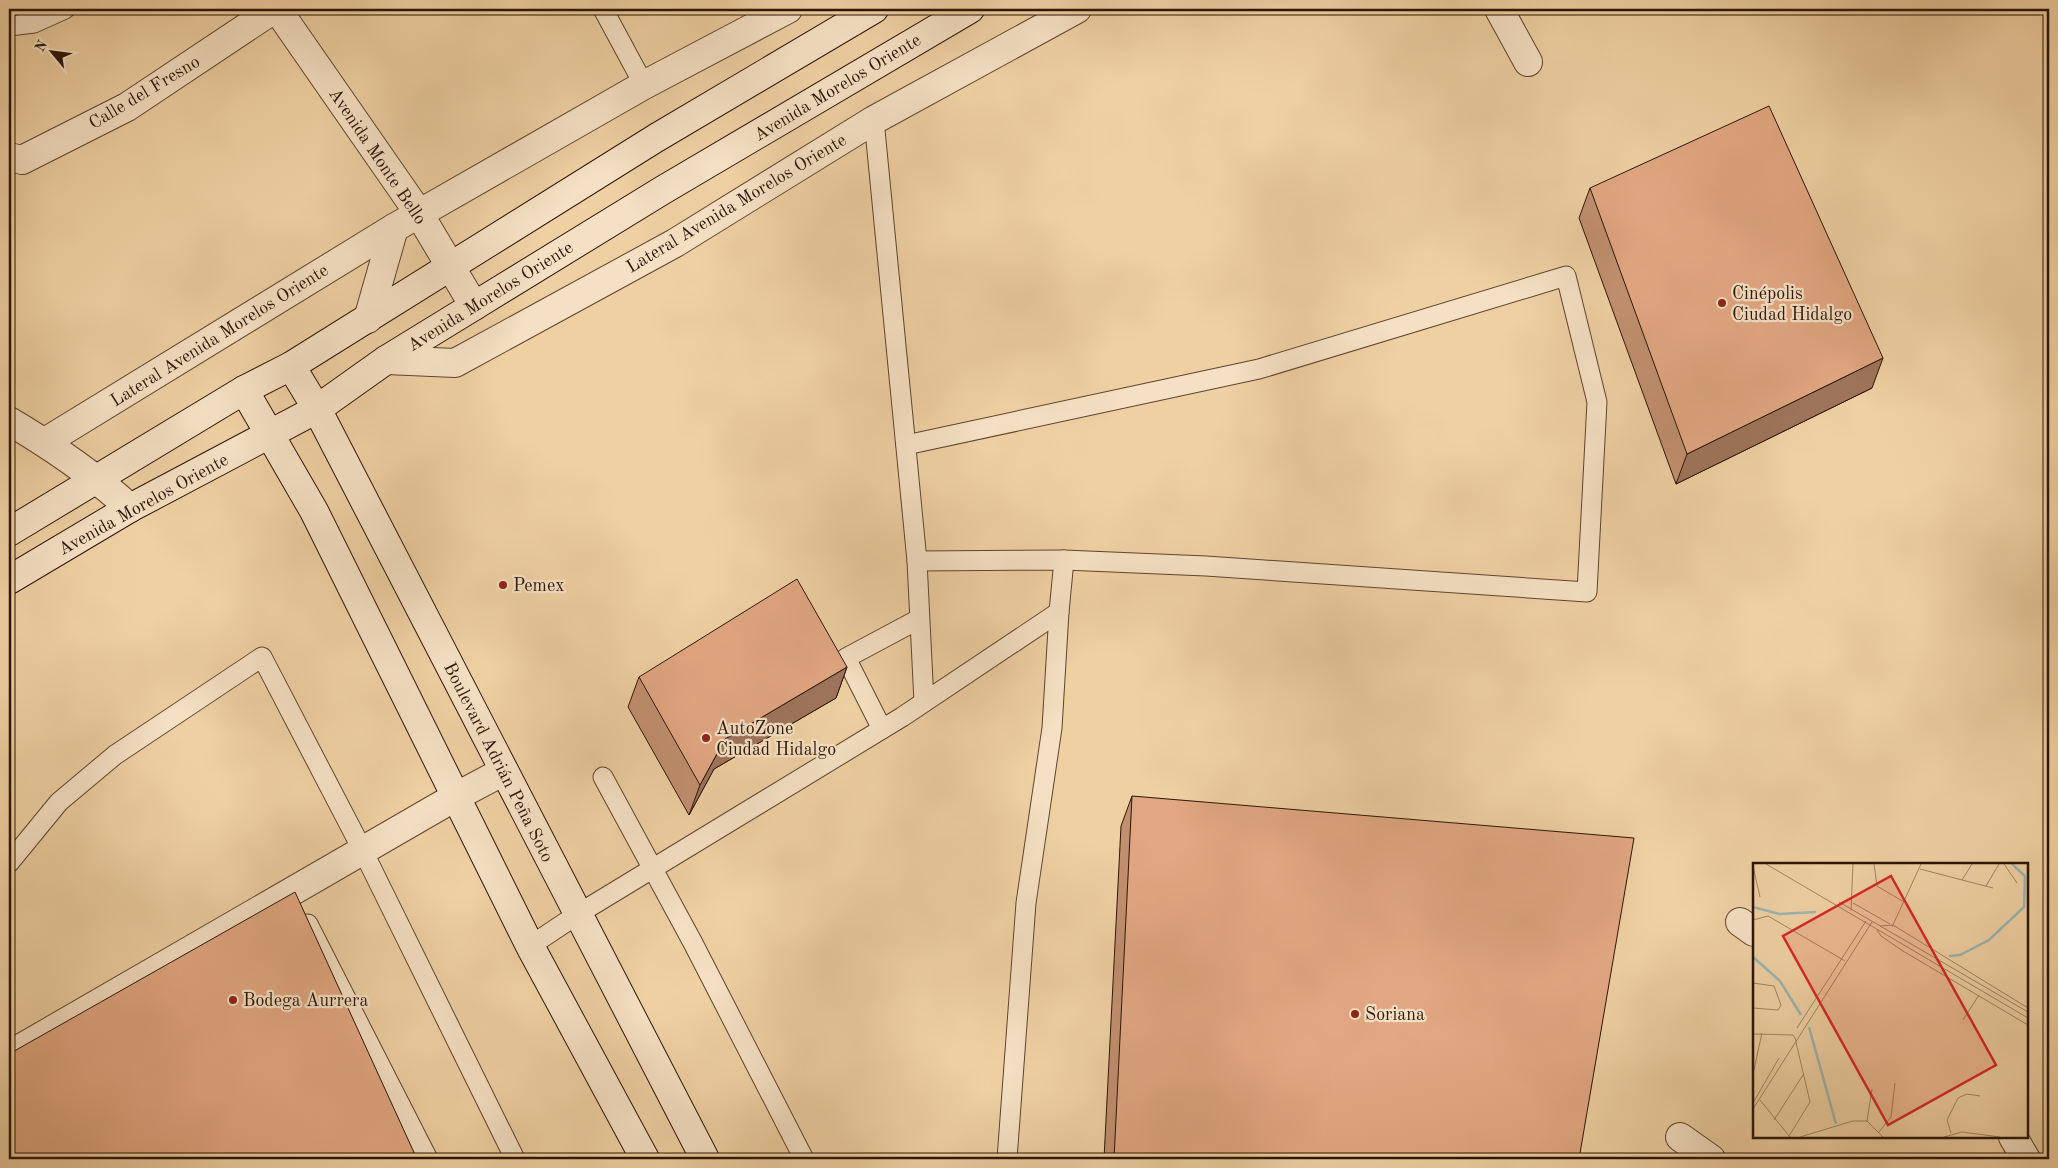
<svg xmlns="http://www.w3.org/2000/svg" width="2058" height="1168" viewBox="0 0 2058 1168" font-family="'Old Standard TT',serif">
  <style>
    .lines { fill: none; stroke-linecap: round; stroke-linejoin: round }
    .service-casing { stroke: #5c442e; stroke-width: 21 }
    .minor-casing { stroke: #5c442e; stroke-width: 30 }
    .tertiary-casing { stroke: #5c442e; stroke-width: 30 }
    .secondary-casing { stroke: #2b1507; stroke-width: 30 }
    .service { stroke: #f5e0c3; stroke-width: 19 }
    .minor { stroke: #f5e0c3; stroke-width: 28 }
    .tertiary { stroke: #f5e0c3; stroke-width: 28 }
    .secondary { stroke: #f5e0c3; stroke-width: 28 }
    .wall { fill: #c29070; stroke: #2b1507 }
    .shaded-wall { fill: #9e755b; stroke: #2b1507 }
    .building { fill: #e1a782; stroke: #2b1507 }
    .poi-dot { fill: #8f2418; stroke: #f5e0c3; stroke-width: 2 }
    .labels { text-anchor: middle; stroke-width: 4.5; stroke-linejoin: round; paint-order: stroke }
    .street-label { font-size: 18px; fill: #2b1507; stroke: #f5e0c3 }
    .poi-label { font-size: 18px; fill: #2b1507; stroke: #f5e0c3; text-anchor: start }
    .inset-river { fill: none; stroke: #9cb5af; stroke-width: 2.5 }
    .inset-road { fill: none; stroke: #a18565; stroke-width: 1 }
    .view { fill: #d62828; fill-opacity: 0.15; stroke: #d62828; stroke-width: 2.5 }
    .inset-edge { fill: none; stroke: #2b1507; stroke-width: 2.5 }
  </style>
  <rect width="100%" height="100%" fill="#efd0a3"/>
  <filter id="stains"><feTurbulence type="fractalNoise" baseFrequency=".004" numOctaves="4"/><feColorMatrix values="0 0 0 0 .2 0 0 0 0 .09 0 0 0 0 .02 0 0 0 .5 -.17"/></filter>
  <radialGradient id="worn" r=".72"><stop offset=".6" stop-color="#630" stop-opacity="0"/><stop offset="1" stop-color="#630" stop-opacity=".3"/></radialGradient>
  <g class="lines">
    <g class="service-casing">
      <g id="service">
        <polyline points="603,9 644,85"/>
        <polyline points="9,26 34,23 65,9"/>
        <polyline points="874,120 917,561 924,702"/>
        <polyline points="906,445 1259,369 1566,276 1597,402 1587,592 1206,566 1064,560 917,561"/>
        <polyline points="882,729 846,658 919,619"/>
        <polyline points="603,777 693,943 804,1159"/>
        <polyline points="9,863 59,802 115,755 262,657 363,851 515,1159"/>
        <polyline points="308,924 428,1159"/>
        <polyline points="530,946 578,914 902,717 1059,612 1064,560"/>
        <polyline points="1007,1159 1026,903 1052,728 1059,612"/>
      </g>
    </g>
    <g class="minor-casing">
      <g id="minor">
        <polyline points="277,9 418,212 474,306"/>
        <polyline points="1499,9 1528,62"/>
        <polyline points="9,157 22,160 127,107 274,9"/>
        <path d="M9,421C53,447 93,474 130,508"/>
        <polyline points="45,442 394,228"/>
        <polyline points="1740,922 1754,932"/>
        <polyline points="9,1055 457,796 504,771"/>
        <polyline points="1680,1137 1711,1159"/>
        <polyline points="2013,1137 2026,1159"/>
      </g>
    </g>
    <g class="tertiary-casing">
      <g id="tertiary">
        <polyline points="368,319 394,228 644,85 788,9"/>
        <polyline points="386,360 455,363 675,243 874,120 1077,9"/>
      </g>
    </g>
    <g class="secondary-casing">
      <g id="secondary">
        <polyline points="291,366 317,409 705,1159"/>
        <polyline points="244,390 314,511 530,946 645,1159"/>
        <polyline points="9,532 244,390 291,366 656,138 874,9"/>
        <polyline points="9,580 130,508 317,409 386,360 474,306 663,190 970,9"/>
      </g>
    </g>
    <use href="#service" class="service"/>
    <use href="#minor" class="minor"/>
    <use href="#tertiary" class="tertiary"/>
    <use href="#secondary" class="secondary"/>
  </g>
  <g class="wall">
    <polygon points="1590,188 1872,388 1676,484 1579,218"/>
    <polygon points="847,667 836,698 714,769 689,815 628,707 639,677"/>
    <polygon points="1132,796 1579,1159 1104,1159 1121,826"/>
  </g>
  <g class="shaded-wall">
    <polygon points="1883,358 1872,388 1676,484 1687,454"/>
    <polygon points="847,667 836,698 714,769 689,815 700,785 725,739"/>
  </g>
  <g class="building">
    <polygon points="1769,106 1883,358 1687,454 1590,188"/>
    <polygon points="797,579 847,667 725,739 700,785 639,677"/>
    <polygon points="1132,796 1634,838 1579,1159 1114,1159"/>
    <polygon points="295,892 417,1159 9,1159 9,1054"/>
  </g>
  <g class="poi-dot">
    <circle cx="1722" cy="303" r="5"/>
    <circle cx="503" cy="585" r="5"/>
    <circle cx="706" cy="738" r="5"/>
    <circle cx="233" cy="1000" r="5"/>
    <circle cx="1355" cy="1014" r="5"/>
  </g>
  <g class="labels">
    <g class="street-label">
      <text transform="translate(837 87) rotate(-31)" y="6">Avenida Morelos Oriente</text>
      <text transform="translate(144 92) rotate(-31)" y="6">Calle del Fresno</text>
      <text transform="translate(378 156) rotate(56)" y="6">Avenida Monte Bello</text>
      <text transform="translate(736 203) rotate(-31)" y="6">Lateral Avenida Morelos Oriente</text>
      <text transform="translate(490 296) rotate(-32)" y="6">Avenida Morelos Oriente</text>
      <text transform="translate(219 335) rotate(-32)" y="6">Lateral Avenida Morelos Oriente</text>
      <text transform="translate(143 504) rotate(-29)" y="6">Avenida Morelos Oriente</text>
      <text transform="translate(499 762) rotate(63)" y="6">Boulevard Adrián Peña Soto</text>
    </g>
    <g class="poi-label">
      <text x="1732" y="299">Cinépolis<tspan x="1732" dy="21">Ciudad Hidalgo</tspan></text>
      <text x="513" y="591">Pemex</text>
      <text x="716" y="734">AutoZone<tspan x="716" dy="21">Ciudad Hidalgo</tspan></text>
      <text x="243" y="1006">Bodega Aurrera</text>
      <text x="1365" y="1020">Soriana</text>
    </g>
  </g>
  <g transform="translate(1753 863)">
    <rect width="275" height="275" fill="#efd0a3"/>
    <path class="inset-river" d="M0,44L26,51L63,49M196,93L207,92L236,77L271,44L272,13L259,1M0,94L27,118L48,152M56,164L83,261"/>
    <path class="inset-road" d="M13,1L275,155M121,1L124,23L151,39M251,1L264,20M0,3L7,34M167,6L240,25M209,17L219,1M233,23L246,1M86,39L275,149M100,40L137,61M98,48L100,1M0,57L15,53L92,98M127,63L140,62L275,145M139,64L168,1M124,67L128,73L150,88L275,162M0,120L21,123L28,142L25,147L0,145M210,157L226,132M44,165L113,58M0,171L40,172L42,175L57,239L36,273M0,211L9,170M7,237L37,274M0,240L26,195M0,246L119,59M21,257L50,212M114,258L119,226M126,269L138,254L142,220M198,270L194,257L205,235L214,231L227,233M47,274L100,258H114L130,274M191,274L209,269L247,274"/>
    <path class="view" d="M138,13L243,202L135,262L30,73Z"/>
    <rect width="275" height="275" class="inset-edge"/>
  </g>
  <rect width="2058" height="1168" fill="none" stroke="#efd0a3" stroke-width="30"/>
  <rect x="10" y="10" width="2038" height="1148" fill="none" stroke="#2b1507" stroke-width="2.5"/>
  <rect x="15" y="15" width="2028" height="1138" fill="none" stroke="#2b1507"/>
  <g transform="translate(52 52) rotate(299)" stroke="#f5e0c3" stroke-width="4" paint-order="stroke">
  <path d="M0-4L9 19L0 12L-9 19Z" fill="#2b1507"/>
  <text y="-8" font-size="14" font-weight="bold" text-anchor="middle" fill="#2b1507">N</text>
  </g>
  <rect width="100%" height="100%" filter="url(#stains)"/>
  <rect width="100%" height="100%" fill="url(#worn)"/>
</svg>
